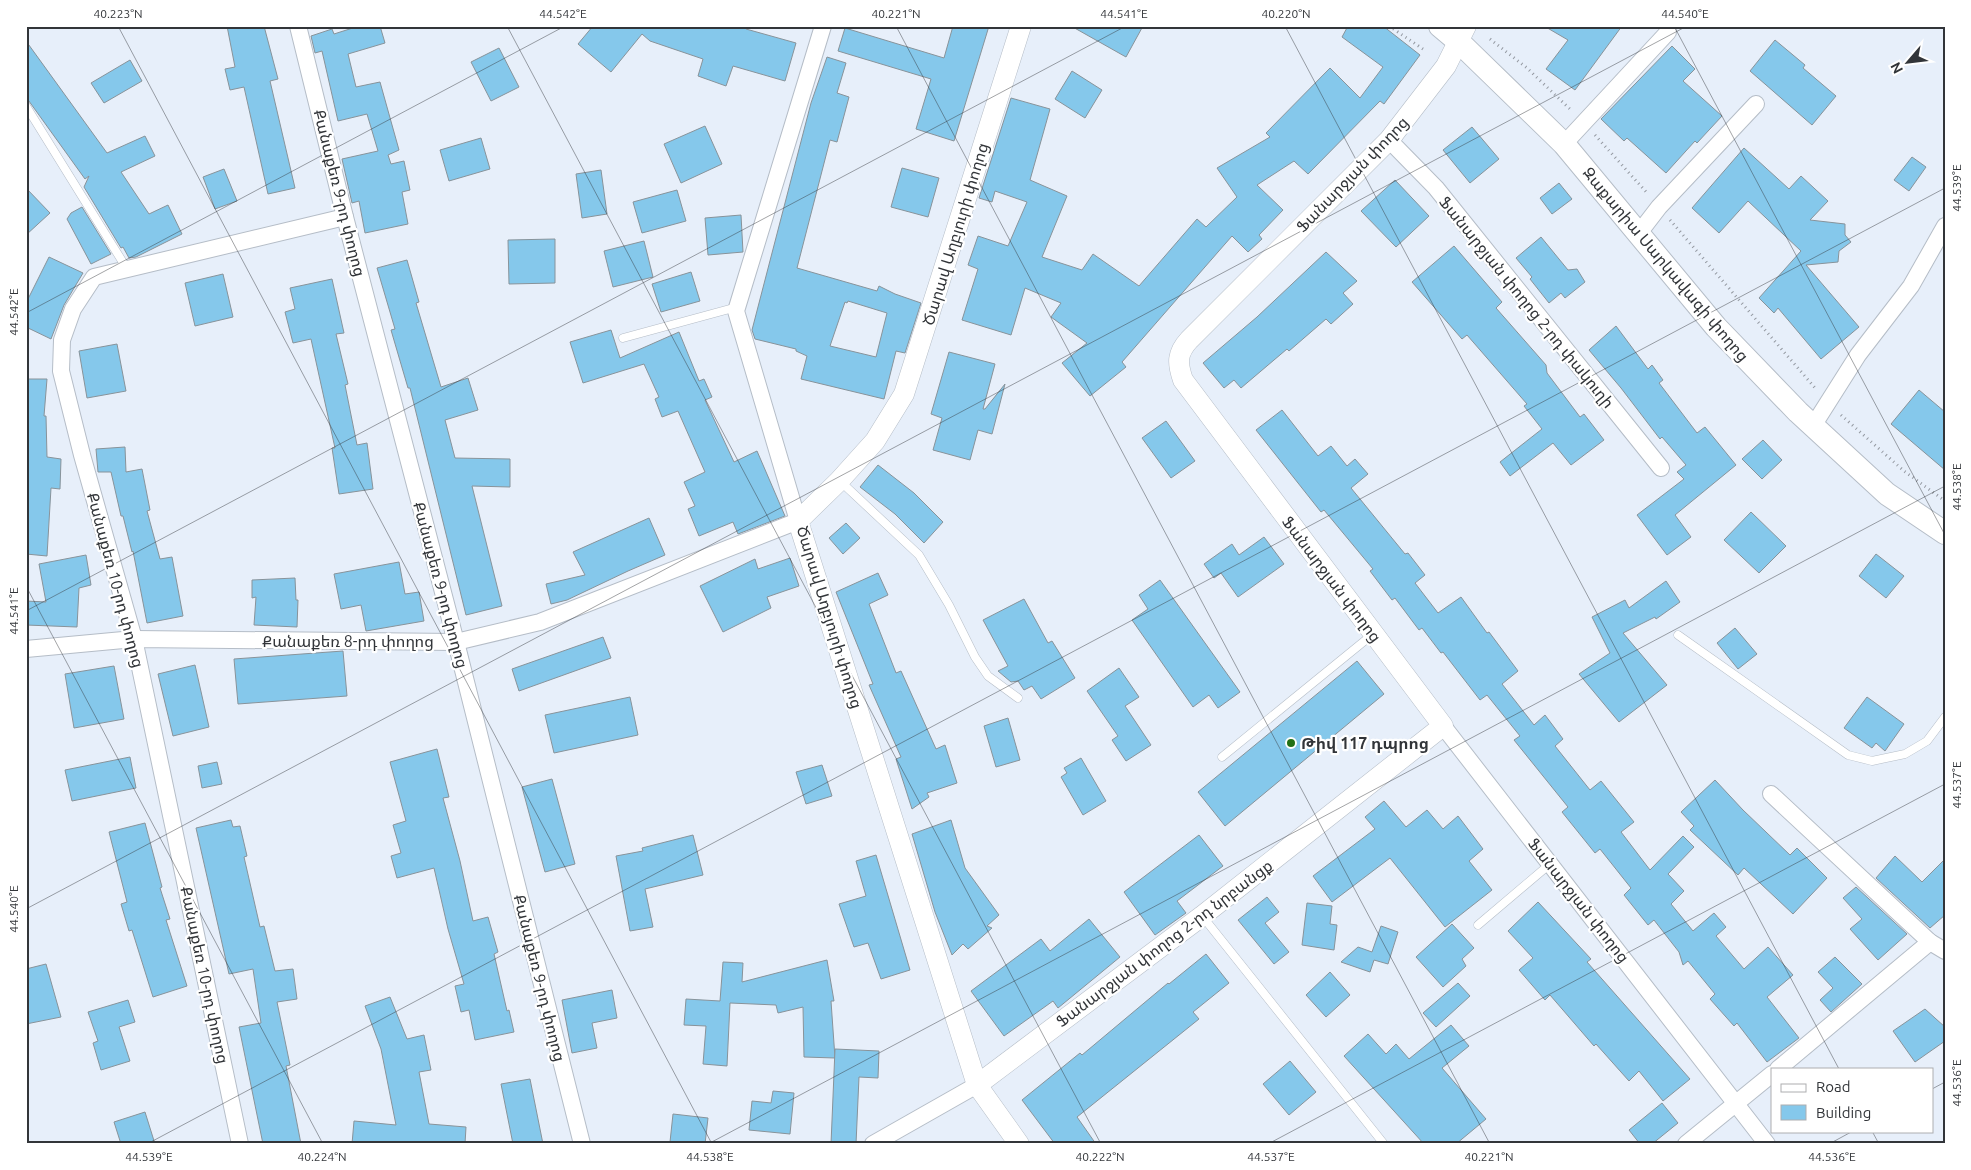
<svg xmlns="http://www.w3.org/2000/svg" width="1971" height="1170" viewBox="0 0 1971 1170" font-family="Ubuntu,'Noto Sans Armenian',sans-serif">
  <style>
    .building { fill: #85c8eb; stroke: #88939a; fill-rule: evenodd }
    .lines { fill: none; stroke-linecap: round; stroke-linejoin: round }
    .service-casing { stroke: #b5bdc7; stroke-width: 9 }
    .minor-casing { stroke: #b5bdc7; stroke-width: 18 }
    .tertiary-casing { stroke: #b5bdc7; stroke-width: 21 }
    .secondary-casing { stroke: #b5bdc7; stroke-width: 24 }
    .path { stroke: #9499a1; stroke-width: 3; stroke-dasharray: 1 4; stroke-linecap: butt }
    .service { stroke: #fff; stroke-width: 8 }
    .minor { stroke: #fff; stroke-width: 16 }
    .tertiary { stroke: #fff; stroke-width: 20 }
    .secondary { stroke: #fff; stroke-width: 22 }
    .ticks { fill: none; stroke: #323539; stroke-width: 1; stroke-opacity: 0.45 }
    .poi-dot { fill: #227016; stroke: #fff; stroke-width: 2 }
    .labels { text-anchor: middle; stroke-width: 4.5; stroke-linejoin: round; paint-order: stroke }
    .street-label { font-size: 16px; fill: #323539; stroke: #fff }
    .poi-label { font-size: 16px; font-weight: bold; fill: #323539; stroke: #fff; text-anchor: start }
    .neatline { fill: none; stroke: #323539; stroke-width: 2 }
    .ticks-label { font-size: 12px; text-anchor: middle; fill: #323539 }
  </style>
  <rect width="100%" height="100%" fill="#e7effa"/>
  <g class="building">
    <polygon points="227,26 264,26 278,79 270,81 295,188 268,194 244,87 230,90 225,69 235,67"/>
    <polygon points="359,26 380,26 385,43 348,54 356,87 380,82 399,150 388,155 391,164 404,161 410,190 402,192 408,224 365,233 359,201 352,203 342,159 378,151 367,114 338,121 322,51 315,53 311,36 332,29 334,34"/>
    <polygon points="593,26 747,26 746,29 796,43 785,81 733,66 726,86 698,76 703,59 650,41 642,34 611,72 578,44"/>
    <polygon points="953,26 989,26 954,141 916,129 931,79 838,51 845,28 944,58"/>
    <polygon points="1071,26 1143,26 1126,57"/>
    <polygon points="1348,26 1383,26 1420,55 1384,104 1380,101 1308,174 1294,161 1257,185 1283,210 1259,235 1262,239 1248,252 1232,236 1122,362 1126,367 1090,396 1062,363 1087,343 1051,317 1061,303 1025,288 1011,335 962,320 978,269 968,265 978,236 1008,246 1027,202 995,191 992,202 979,198 1011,98 1050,109 1030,180 1067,196 1042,257 1082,270 1093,254 1139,286 1197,219 1206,227 1237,197 1217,168 1270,137 1266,133 1330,68 1360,98 1383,67 1342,37"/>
    <polygon points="1544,26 1622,26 1575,90 1546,69 1568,40"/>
    <polygon points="1775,40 1805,65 1803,68 1836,96 1812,125 1750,71"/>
    <polygon points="26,41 107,153 145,136 155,156 121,172 149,214 168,205 182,234 136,257 129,258 123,247 121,248 84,187 89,176 85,179 26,97"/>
    <polygon points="1672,46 1695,69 1683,81 1722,116 1697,143 1695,141 1666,173 1627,138 1624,141 1601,119"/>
    <polygon points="499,48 519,87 491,101 471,62"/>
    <path d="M827,57L846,63L837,93L849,97L837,142L830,140L797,268L877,291L879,286L895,294L921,303L905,353L896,351L884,399L801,379L807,356L796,351V349L755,339L752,330L811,103ZM848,301L887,313L876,357L830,346L845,302L847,303Z"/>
    <polygon points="130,60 142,81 104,103 91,83"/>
    <polygon points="1072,71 1102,90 1085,118 1055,99"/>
    <polygon points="705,126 722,164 681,183 664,144"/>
    <polygon points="1472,127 1499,159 1470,183 1443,150"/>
    <polygon points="481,138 490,169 449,181 440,150"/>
    <polygon points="1744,148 1789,189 1801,176 1828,201 1810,220 1845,224 1845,235 1851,242 1839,251 1838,262 1806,265 1859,327 1821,359 1778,308 1774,313 1759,298 1801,251 1748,201 1719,233 1692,208"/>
    <polygon points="1912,157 1926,167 1909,191 1894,180"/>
    <polygon points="902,168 939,178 928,217 891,207"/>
    <polygon points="224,169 237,201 215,209 203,177"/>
    <polygon points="601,170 607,214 582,218 576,174"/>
    <polygon points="1395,180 1429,216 1396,247 1361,211"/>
    <polygon points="1559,183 1572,199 1552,214 1540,198"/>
    <polygon points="26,188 50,213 26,235"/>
    <polygon points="677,190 686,221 642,233 633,202"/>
    <polygon points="82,207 111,254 91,264 67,219 71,213"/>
    <polygon points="741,215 743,252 708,255 705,218"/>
    <polygon points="1541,237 1568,270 1577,269 1585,282 1565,298 1561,293 1549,303 1530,279 1532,277 1516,258"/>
    <polygon points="555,239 555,283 509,284 508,240"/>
    <polygon points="644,241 653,277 613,287 604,251"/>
    <polygon points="1454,246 1502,302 1496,308 1546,365 1547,373 1580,417 1584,414 1604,440 1571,465 1553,443 1510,476 1500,462 1542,429 1524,406 1527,404 1467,335 1462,339 1412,282"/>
    <polygon points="1326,252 1357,281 1343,293 1353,304 1331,324 1326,319 1289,351 1287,349 1241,388 1234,380 1224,388 1203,363 1257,317"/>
    <polygon points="49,257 83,273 64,305 51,339 26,327 26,303"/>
    <polygon points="407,260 419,302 416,303 441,387 468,378 478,410 445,420 455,458 510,459 510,487 472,486 502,606 466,615 410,388 408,388 391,330 395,329 377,268"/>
    <polygon points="691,272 700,301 661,312 652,284"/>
    <polygon points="223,274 233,317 195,326 185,283"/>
    <polygon points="332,279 344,333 336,334 348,384 345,385 357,445 367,443 373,489 339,494 332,448 335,448 311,339 293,343 285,312 295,309 290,288"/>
    <polygon points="1616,326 1648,369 1652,365 1663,380 1659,383 1697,433 1705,427 1736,465 1675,515 1691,537 1667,555 1637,515 1684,479 1677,472 1686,465 1662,437 1660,439 1621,388 1589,350"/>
    <polygon points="611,330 620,358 679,332 699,381 704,379 712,397 705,400 734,462 757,451 785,516 738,534 733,522 699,536 688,509 695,506 684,482 705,472 678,411 662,417 655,399 659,397 644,364 583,383 570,342"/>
    <polygon points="117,344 126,391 87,398 79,351"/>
    <polygon points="949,352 995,364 983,409 985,409 1005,384 992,434 978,430 970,460 933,450 942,418 931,414"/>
    <polygon points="26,379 47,379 44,416 46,416 47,457 61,459 60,489 51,488 47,556 26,554"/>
    <polygon points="1919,390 1945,412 1945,470 1891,424"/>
    <polygon points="1282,410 1318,456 1331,446 1347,466 1355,459 1368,474 1351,488 1405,554 1408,553 1425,575 1415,583 1438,613 1461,597 1487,633 1489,632 1518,671 1502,684 1534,725 1545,715 1563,739 1555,746 1590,790 1601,781 1634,822 1621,832 1650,870 1683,836 1694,847 1668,874 1684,891 1671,904 1693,931 1714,913 1726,927 1716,936 1744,969 1768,947 1793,975 1767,997 1799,1038 1767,1062 1737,1023 1734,1026 1710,999 1715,994 1688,961 1683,965 1679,952 1654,920 1648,925 1624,895 1631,888 1600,849 1595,853 1562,812 1568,807 1514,740 1520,736 1487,695 1480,700 1443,652 1441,653 1422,628 1419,630 1395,598 1392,600 1370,571 1373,569 1324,510 1321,512 1256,430"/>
    <polygon points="1166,421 1195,461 1171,478 1142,438"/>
    <polygon points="1763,440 1782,460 1762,479 1742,459"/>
    <polygon points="125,447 126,472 142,469 150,510 147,511 160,559 172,557 183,616 147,623 133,551 132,552 123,516 121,516 111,472 98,472 96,449"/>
    <polygon points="878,465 914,493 943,522 924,543 895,514 860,487"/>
    <polygon points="1751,512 1786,546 1759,573 1724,540"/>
    <polygon points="649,518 665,555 628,571 567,600 551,604 546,584 585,575 573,552"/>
    <polygon points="846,523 860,538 843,554 829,538"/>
    <polygon points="1264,537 1284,564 1238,597 1221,573 1214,578 1204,564 1232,544 1239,555"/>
    <polygon points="1876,554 1904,576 1886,598 1859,576"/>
    <polygon points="86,555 91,585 79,588 77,627 26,625 26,601 46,602 39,564"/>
    <polygon points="790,558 799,586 767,597 771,608 723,632 700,586 755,559 758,569"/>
    <polygon points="399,562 405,594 419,592 424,621 366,631 361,605 341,609 334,574"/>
    <polygon points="878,573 888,595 869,604 896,673 901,671 936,749 945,745 957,783 927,793 929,797 912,809 896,759 901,757 869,685 873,684 836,592"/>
    <polygon points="295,578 296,600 298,600 297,627 254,625 256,597 252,598 252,580"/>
    <polygon points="1160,580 1240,692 1218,708 1209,695 1193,707 1132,620 1148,609 1139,595"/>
    <polygon points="1666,581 1680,602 1656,619 1655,617 1623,633 1667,685 1619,722 1579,674 1610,653 1592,617 1625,600 1629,608"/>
    <polygon points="1024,599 1048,643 1052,641 1075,678 1041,699 1032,686 1024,690 1018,681 1011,682 998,671 1008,666 983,620"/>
    <polygon points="1735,628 1757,654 1738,669 1717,643"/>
    <polygon points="603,637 611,658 519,691 512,669"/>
    <polygon points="343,651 347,696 238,704 234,659"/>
    <polygon points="1357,661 1384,694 1225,826 1198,792"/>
    <polygon points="195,665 209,727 173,736 158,674"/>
    <polygon points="114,666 124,719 74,728 65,674"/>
    <polygon points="1119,668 1139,697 1125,706 1151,745 1126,761 1112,740 1118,736 1087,691"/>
    <polygon points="630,697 638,735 554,753 545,715"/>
    <polygon points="1867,697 1904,724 1885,751 1876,743 1872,748 1844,728"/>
    <polygon points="1008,718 1020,760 996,767 984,726"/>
    <polygon points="437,749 449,797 443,798 460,861 473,921 488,917 498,952 494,954 507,1011 509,1010 514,1032 475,1040 469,1010 461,1012 455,986 464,984 448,929 434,868 397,878 391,856 401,853 393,825 406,821 390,762"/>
    <polygon points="130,757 136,788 72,801 65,770"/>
    <polygon points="1081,758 1106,801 1083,815 1061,777 1067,773 1064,768"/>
    <polygon points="217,762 222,784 202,788 198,766"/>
    <polygon points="822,765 832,796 806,804 796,772"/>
    <polygon points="552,779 575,864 545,872 522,787"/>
    <polygon points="1715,780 1743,810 1790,855 1797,848 1827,878 1793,914 1744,868 1738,875 1690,830 1694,826 1681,812"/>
    <polygon points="1384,801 1406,827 1427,810 1443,829 1458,816 1483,849 1469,861 1492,890 1445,927 1390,858 1332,902 1313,876 1375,829 1365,817"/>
    <polygon points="231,820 233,827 240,826 247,856 244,857 260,927 264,926 275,971 293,969 297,999 277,1002 290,1065 286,1066 301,1144 263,1144 239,1027 261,1023 253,969 229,974 196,828"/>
    <polygon points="951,820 965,868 999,915 987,926 992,928 968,949 963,944 952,955 935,912 912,834"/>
    <polygon points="145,823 162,887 160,888 170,919 166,920 187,986 153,997 132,930 129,931 121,904 127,902 109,832"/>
    <polygon points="693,835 703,875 645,889 653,927 630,931 616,856 643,851 642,848"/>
    <polygon points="1199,835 1223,866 1177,901 1186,913 1155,935 1124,892"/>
    <polygon points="876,855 910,970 881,979 868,943 854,947 839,904 866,896 856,861"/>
    <polygon points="1895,856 1922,882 1945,859 1945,915 1930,928 1876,878"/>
    <polygon points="1856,887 1907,934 1878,960 1850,929 1862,919 1843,898"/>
    <polygon points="1267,897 1279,912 1265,923 1289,952 1274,964 1238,920"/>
    <polygon points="1538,902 1591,959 1587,962 1690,1079 1663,1101 1639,1071 1629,1081 1596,1044 1594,1046 1550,995 1545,1000 1519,970 1533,958 1508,931"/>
    <polygon points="1307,903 1332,906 1330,924 1337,925 1334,950 1302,945"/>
    <polygon points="1089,919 1120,957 1058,1008 1053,1001 1004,1036 971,991 1041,939 1050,951"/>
    <polygon points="1452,924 1474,948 1462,959 1466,966 1443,987 1416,957"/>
    <polygon points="1381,926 1398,932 1388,964 1374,960 1370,972 1341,962 1358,947 1372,952"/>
    <polygon points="1206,954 1229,983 1193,1012 1199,1019 1077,1117 1096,1144 1055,1144 1022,1100 1080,1053 1082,1055 1168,983 1169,984"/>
    <polygon points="1835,957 1862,984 1831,1012 1820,1000 1833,988 1818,972"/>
    <polygon points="827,960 834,1001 831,1001 835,1058 804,1057 803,1007 778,1013 776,1005 730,1003 727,1066 703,1064 706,1026 684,1025 686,999 720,1001 723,962 743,963 742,982"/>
    <polygon points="46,964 61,1017 26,1024 26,969"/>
    <polygon points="1330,972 1350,995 1326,1017 1306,995"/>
    <polygon points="1458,983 1470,996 1436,1027 1423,1013"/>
    <polygon points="612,990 617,1018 592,1023 597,1048 572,1053 562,1000"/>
    <polygon points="390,997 407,1039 424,1035 431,1070 419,1072 429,1124 466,1127 465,1144 352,1144 354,1121 396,1125 381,1049 365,1006"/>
    <polygon points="128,1000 135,1022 119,1027 130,1061 101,1070 93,1043 98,1041 88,1012"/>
    <polygon points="1925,1009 1945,1027 1945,1041 1915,1062 1893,1031"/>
    <polygon points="1451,1025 1469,1046 1442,1068 1486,1119 1456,1144 1424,1144 1344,1056 1368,1034 1386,1054 1396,1044 1409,1059"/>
    <polygon points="835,1049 879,1051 878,1078 859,1077 856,1144 831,1144"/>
    <polygon points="1290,1061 1316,1092 1289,1115 1263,1084"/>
    <polygon points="530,1079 543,1144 513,1144 501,1084"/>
    <polygon points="773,1091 794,1093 790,1134 749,1130 752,1101 771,1103"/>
    <polygon points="1662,1103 1678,1123 1652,1144 1640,1144 1629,1130"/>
    <polygon points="145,1112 155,1144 121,1144 114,1122"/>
    <polygon points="673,1114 708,1118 705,1144 670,1142"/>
  </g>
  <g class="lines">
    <g class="service-casing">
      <g id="service">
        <polyline points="26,106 127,269"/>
        <polyline points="623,338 737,307"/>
        <polyline points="840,481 919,555 949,605 975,657 988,676 1018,698"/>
        <polyline points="1678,635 1848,755 1872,761 1905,754 1927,741 1945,717"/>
        <polyline points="1222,757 1373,634"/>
        <polyline points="1203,917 1384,1144"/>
        <polyline points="1478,925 1550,864"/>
      </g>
    </g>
    <g class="minor-casing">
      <g id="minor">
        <polyline points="298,26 345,217 456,642 582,1144"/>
        <polyline points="1389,140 1436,188 1661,468"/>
        <polyline points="1564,144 1668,32"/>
        <polyline points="1639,233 1659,207 1756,104"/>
        <polyline points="1813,426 1858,355 1911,286 1945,226"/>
        <polyline points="26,649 134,639 456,642 540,622 798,521 736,311 823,26"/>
        <polyline points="1443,726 1767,1144"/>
        <polyline points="1771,794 1930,942 1945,951"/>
        <polyline points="1778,1069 1930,942"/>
        <polyline points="240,1144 134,639 82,455 61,371 62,340 73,309 94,277 345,217"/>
        <polyline points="873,1144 977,1085"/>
        <polyline points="1686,1144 1772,1074"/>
      </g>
    </g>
    <g class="tertiary-casing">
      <g id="tertiary">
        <path d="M977,1085L1202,916L1443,726L1183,380C1177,363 1177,353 1189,340L1389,140L1446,66L1466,26"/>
        <polyline points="1019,1144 977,1085 798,521 839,481 875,441 904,394 1021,26"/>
      </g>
    </g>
    <g class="secondary-casing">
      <polyline id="secondary" points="1440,26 1459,42 1564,144 1716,327 1798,412 1887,494 1945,533"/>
    </g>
    <g class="path">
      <polyline points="1389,26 1423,49"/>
      <polyline points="1490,39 1527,68 1572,111"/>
      <polyline points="1595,135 1648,194"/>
      <polyline points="1670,220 1816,389"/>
      <polyline points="1841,415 1904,471 1945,501"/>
    </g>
    <use href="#service" class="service"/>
    <use href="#minor" class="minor"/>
    <use href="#tertiary" class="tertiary"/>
    <use href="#secondary" class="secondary"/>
  </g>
  <path class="ticks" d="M118,26L712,1144M507,26L1101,1144M896,26L1490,1144M1285,26L1839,1069M1674,26L1945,535M26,313L565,26M26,586L323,1144M26,611L1126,26M26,909L1687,26M1932,1089L1945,1082M1872,1131L1879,1144M147,1144L1945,188M708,1144L1945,486M1268,1144L1945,784M1829,1144L1853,1131"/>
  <circle class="poi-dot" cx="1291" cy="743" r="5"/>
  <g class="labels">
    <g class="street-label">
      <text transform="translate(1352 174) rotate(-46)" y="6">Ֆանարջյան փողոց</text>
      <text transform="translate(340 193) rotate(76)" y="6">Քանաքեռ 9-րդ փողոց</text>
      <text transform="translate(955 234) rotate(-73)" y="6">Ծարավ Աղբյուրի փողոց</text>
      <text transform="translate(1666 264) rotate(50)" y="6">Զաքարիա Սարկավագի փողոց</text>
      <text transform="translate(1527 302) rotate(51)" y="6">Ֆանարջյան փողոց 2-րդ փակուղի</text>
      <text transform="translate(1332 579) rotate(53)" y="6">Ֆանարջյան փողոց</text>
      <text transform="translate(116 580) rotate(75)" y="6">Քանաքեռ 10-րդ փողոց</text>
      <text transform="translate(441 585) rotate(75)" y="6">Քանաքեռ 9-րդ փողոց</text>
      <text transform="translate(830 617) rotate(73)" y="6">Ծարավ Աղբյուրի փողոց</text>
      <text x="348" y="647">Քանաքեռ 8-րդ փողոց</text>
      <text transform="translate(1579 900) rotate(52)" y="6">Ֆանարջյան փողոց</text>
      <text transform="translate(1164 943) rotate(-37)" y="6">Ֆանարջյան փողոց 2-րդ նրբանցք</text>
      <text transform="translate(205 975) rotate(78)" y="6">Քանաքեռ 10-րդ փողոց</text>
      <text transform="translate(540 978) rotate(76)" y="6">Քանաքեռ 9-րդ փողոց</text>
    </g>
    <g class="poi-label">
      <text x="1301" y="749">Թիվ 117 դպրոց</text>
    </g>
  </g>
  <rect width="1971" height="1170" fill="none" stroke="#ffffff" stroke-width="55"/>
  <rect x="1771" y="1068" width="162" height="65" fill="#ffffff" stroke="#adaeb0"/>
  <rect x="1781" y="1084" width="25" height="8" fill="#ffffff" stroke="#adaeb0"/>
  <text x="1816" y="1092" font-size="15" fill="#323539">Road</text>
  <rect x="1781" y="1105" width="25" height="15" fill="#85c8eb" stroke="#adaeb0"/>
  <text x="1816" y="1118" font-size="15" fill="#323539">Building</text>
  <g transform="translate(1908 62) rotate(242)" stroke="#ffffff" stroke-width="4" paint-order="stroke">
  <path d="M0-4L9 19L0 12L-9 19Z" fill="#323539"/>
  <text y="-8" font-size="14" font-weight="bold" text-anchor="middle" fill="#323539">N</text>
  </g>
  <rect x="28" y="28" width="1916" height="1114" class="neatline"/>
  <g class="ticks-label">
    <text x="118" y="18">40.223°N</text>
    <text x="563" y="18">44.542°E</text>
    <text x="896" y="18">40.221°N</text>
    <text x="1124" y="18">44.541°E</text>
    <text x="1286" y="18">40.220°N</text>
    <text x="1685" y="18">44.540°E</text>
    <text transform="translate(1957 188) rotate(-90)" y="4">44.539°E</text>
    <text transform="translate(14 312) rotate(-90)" y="4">44.542°E</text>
    <text transform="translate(1957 487) rotate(-90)" y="4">44.538°E</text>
    <text transform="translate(14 611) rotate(-90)" y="4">44.541°E</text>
    <text transform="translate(1957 785) rotate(-90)" y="4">44.537°E</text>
    <text transform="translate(14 909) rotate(-90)" y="4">44.540°E</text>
    <text transform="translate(1957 1083) rotate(-90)" y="4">44.536°E</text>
    <text x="149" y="1161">44.539°E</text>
    <text x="322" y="1161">40.224°N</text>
    <text x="710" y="1161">44.538°E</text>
    <text x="1100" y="1161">40.222°N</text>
    <text x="1271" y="1161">44.537°E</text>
    <text x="1489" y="1161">40.221°N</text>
    <text x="1832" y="1161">44.536°E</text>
  </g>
</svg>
